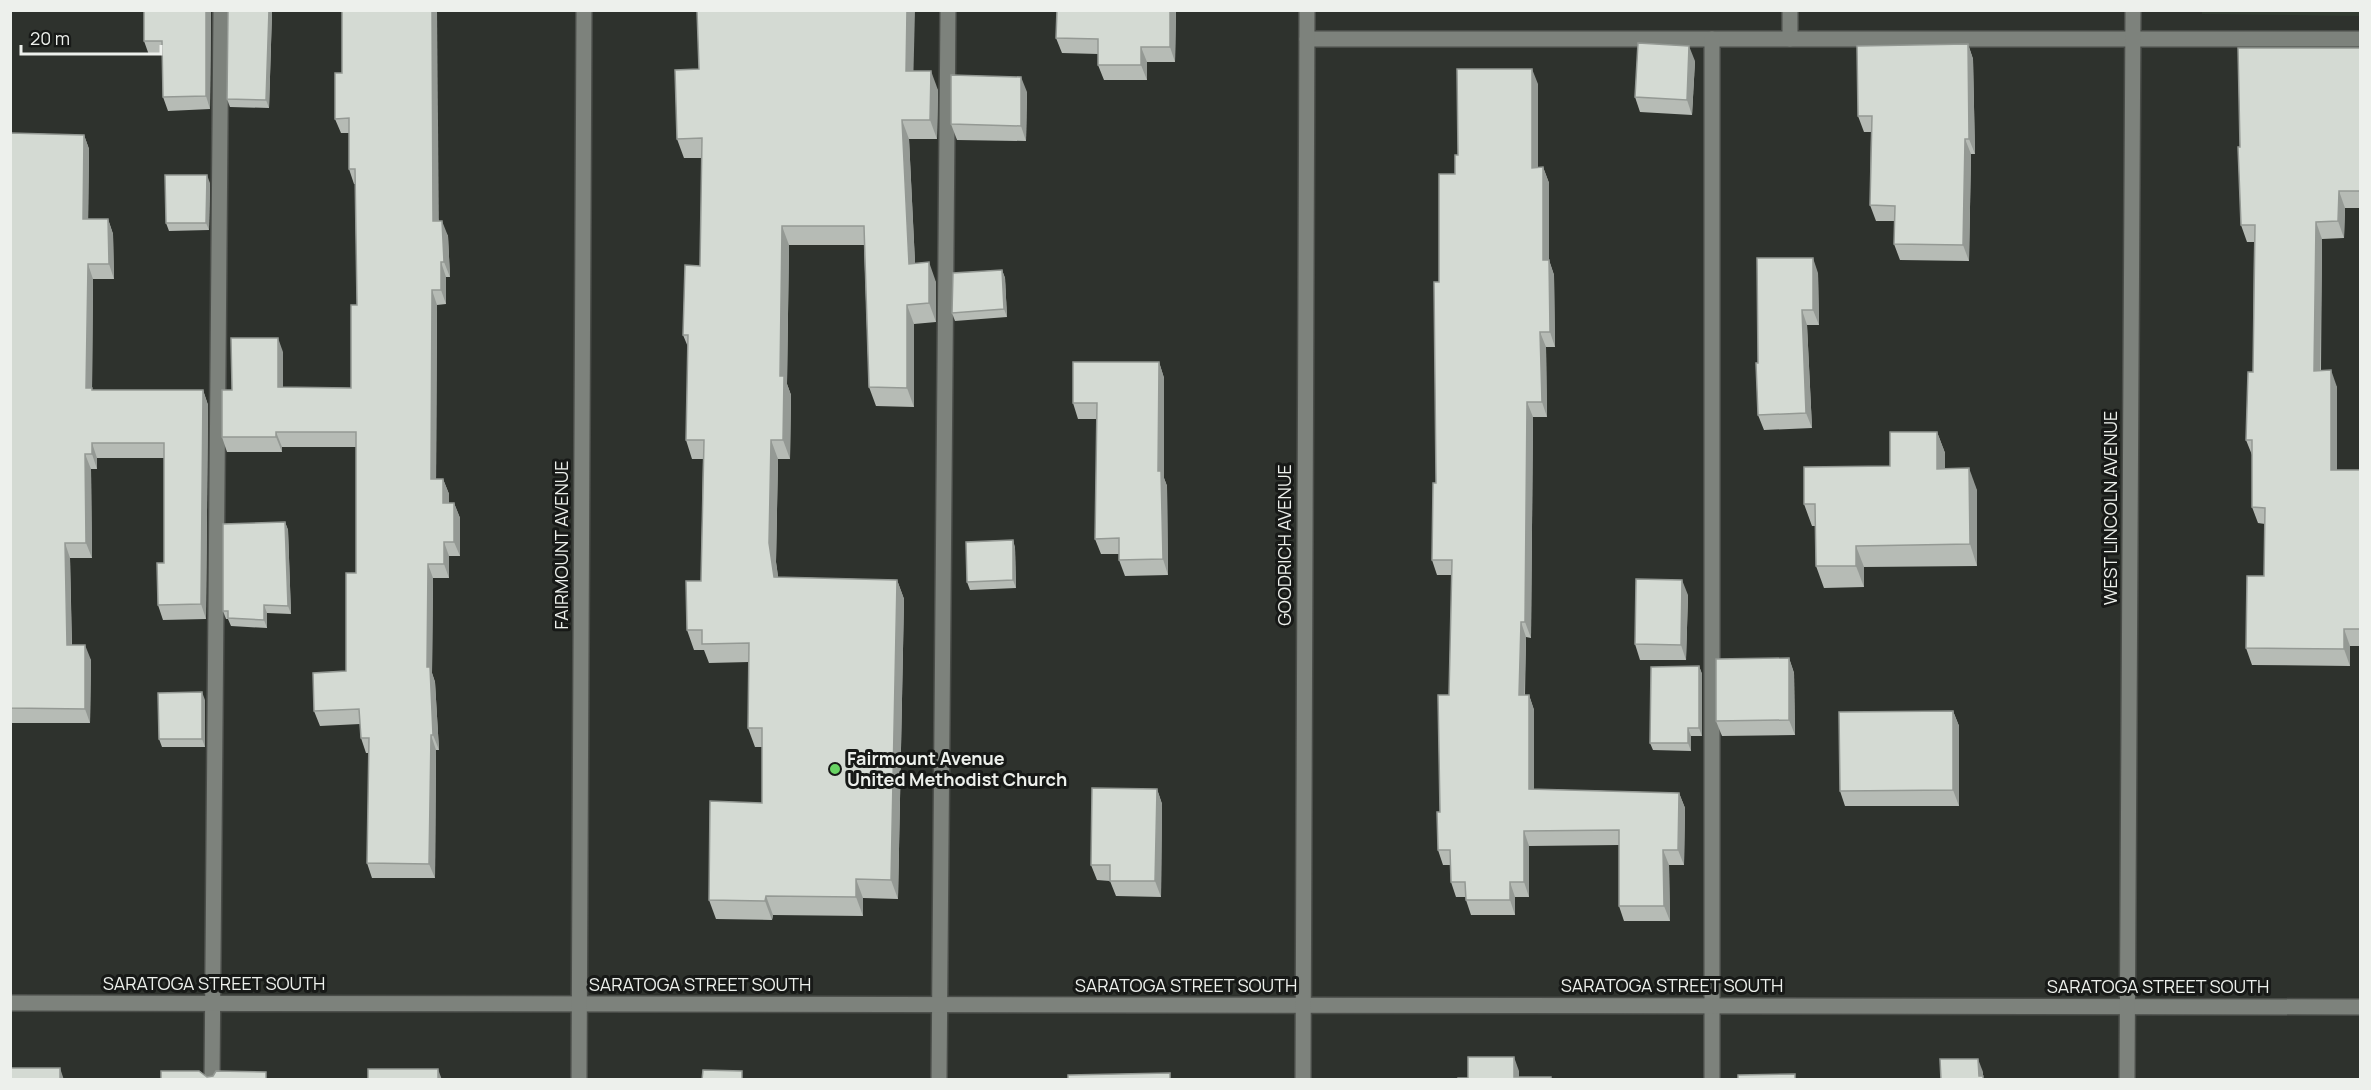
<svg xmlns="http://www.w3.org/2000/svg" width="2371" height="1090" viewBox="0 0 2371 1090" font-family="Manrope,sans-serif">
  <style>
    .built { fill: #333c32 }
    .lines { fill: none; stroke-linecap: round; stroke-linejoin: round }
    .service-casing { stroke: #4a4d49; stroke-width: 18 }
    .minor-casing { stroke: #4a4d49; stroke-width: 18 }
    .service { stroke: #7d827c; stroke-width: 15 }
    .minor { stroke: #7d827c; stroke-width: 15 }
    .wall { fill: #b6bbb5 }
    .shaded-wall { fill: #949994 }
    .building { fill: #d4dad3; stroke: #949994; stroke-width: 1.5 }
    .poi-dot { fill: #69d464; stroke: #171917; stroke-width: 2 }
    .labels { text-anchor: middle; stroke-width: 6; stroke-linejoin: round; paint-order: stroke }
    .street-label { font-size: 18px; fill: #edf0ec; stroke: #171917 }
    .poi-label { font-size: 18px; font-weight: bold; fill: #edf0ec; stroke: #171917; text-anchor: start }
  </style>
  <rect width="100%" height="100%" fill="#2e322d"/>
  <polygon class="built" points="2202,10 2360,10 2360,16 2202,14"/>
  <g class="lines">
    <g class="service-casing">
      <g id="service">
        <polyline points="1790,10 1790,39"/>
        <polyline points="1307,39 2360,39"/>
        <polyline points="212,1080 221,10"/>
        <polyline points="939,1080 948,10"/>
        <polyline points="1712,1080 1712,39"/>
      </g>
    </g>
    <g class="minor-casing">
      <g id="minor">
        <polyline points="10,1003 2360,1007"/>
        <polyline points="579,1080 584,10"/>
        <polyline points="1303,1080 1307,10"/>
        <polyline points="2127,1080 2133,10"/>
      </g>
    </g>
    <use href="#service" class="service"/>
    <use href="#minor" class="minor"/>
  </g>
  <g class="wall">
    <polygon points="144,10 211,10 210,109 168,111 163,97 162,54 149,55 144,41"/>
    <polygon points="1057,10 1176,10 1175,62 1147,62 1147,80 1104,80 1098,65 1098,54 1062,53 1056,38"/>
    <polygon points="272,12 269,108 230,107 227,99"/>
    <polygon points="1968,44 1973,59 1975,154 1971,154 1969,261 1900,260 1894,244 1895,221 1876,221 1870,205 1871,132 1864,132 1858,116"/>
    <polygon points="2361,48 2361,208 2345,208 2344,238 2322,239 2321,371 2337,387 2337,470 2361,470 2361,646 2350,646 2350,666 2252,665 2246,648 2264,576 2265,524 2258,523 2252,507 2252,455 2246,440 2253,372 2254,242 2247,242 2241,225 2240,147"/>
    <polygon points="1695,61 1692,115 1640,112 1635,97"/>
    <polygon points="913,71 938,90 937,139 909,139 915,263 936,282 936,322 914,324 914,407 876,406 869,387 864,245 789,245 787,384 791,395 790,459 778,459 776,562 778,577 897,580 904,599 898,899 863,898 863,916 773,915 772,920 716,919 709,900 762,803 762,747 755,747 748,728 749,662 709,663 704,650 694,650 687,630 701,581 703,459 692,459 686,440 688,347 683,335 700,266 702,158 684,158 677,139"/>
    <polygon points="335,73 439,221 448,236 450,277 446,277 446,304 437,305 436,479 443,479 449,494 449,503 454,503 460,518 460,556 449,556 449,578 433,578 432,673 435,682 439,750 436,750 435,878 372,878 367,863 369,753 366,753 361,738 360,724 320,726 314,711 346,671 356,573 356,447 282,447 282,452 227,452 222,437 232,390 283,352 283,387 351,388 357,305 355,184 354,184 349,169 349,133 341,133 335,119"/>
    <polygon points="1538,84 1538,168 1543,167 1549,183 1549,260 1554,275 1555,347 1546,347 1547,417 1533,417 1531,638 1526,637 1525,695 1529,695 1534,710 1534,789 1679,793 1685,808 1684,865 1669,865 1670,921 1624,921 1619,906 1619,845 1529,846 1529,897 1515,897 1515,915 1471,915 1466,900 1466,897 1456,897 1451,882 1450,865 1443,865 1438,850 1449,695 1452,575 1437,575 1432,560 1436,483 1439,282 1458,155"/>
    <polygon points="1027,92 1026,141 957,140 951,124"/>
    <polygon points="10,133 84,135 89,149 88,219 108,219 113,234 114,279 93,279 92,390 203,390 208,405 206,619 163,620 158,605 164,563 164,458 97,458 97,469 91,469 92,558 70,558 72,645 91,660 90,723 10,723"/>
    <polygon points="210,183 209,230 169,231 166,223"/>
    <polygon points="1002,270 1005,278 1007,317 955,321 952,313"/>
    <polygon points="1818,273 1819,325 1807,325 1812,428 1764,430 1758,415 1758,363"/>
    <polygon points="1159,362 1164,378 1164,478 1167,486 1168,575 1125,576 1119,560 1119,554 1101,554 1095,539 1097,419 1078,419 1073,403"/>
    <polygon points="1937,432 1945,453 1945,468 1977,490 1977,566 1864,567 1864,587 1824,588 1816,566 1815,526 1812,526 1804,504 1890,466"/>
    <polygon points="285,522 288,530 291,614 267,613 267,628 231,626 228,619 226,619 223,611"/>
    <polygon points="1013,540 1015,548 1016,588 970,590 967,582"/>
    <polygon points="1688,595 1686,660 1640,660 1635,644"/>
    <polygon points="1789,658 1794,673 1795,735 1722,736 1716,721"/>
    <polygon points="1699,666 1702,674 1702,736 1691,736 1691,751 1653,750 1650,743"/>
    <polygon points="205,700 205,747 162,747 159,739"/>
    <polygon points="1953,711 1959,726 1959,806 1845,806 1840,791"/>
    <polygon points="1157,789 1162,804 1161,897 1116,896 1110,881 1097,880 1091,865"/>
  </g>
  <g class="shaded-wall">
    <polygon points="206,10 211,10 210,109 206,96"/>
    <polygon points="269,10 271,10 272,12 269,108 266,100"/>
    <polygon points="432,10 437,10 439,236 433,221"/>
    <polygon points="907,10 915,10 913,90 906,71"/>
    <polygon points="1170,10 1176,10 1175,62 1170,47"/>
    <polygon points="1968,44 1973,59 1975,154 1969,139"/>
    <polygon points="1689,46 1695,61 1692,115 1687,100"/>
    <polygon points="1141,47 1147,62 1147,80 1141,65"/>
    <polygon points="1532,69 1538,84 1538,183 1532,168"/>
    <polygon points="931,71 938,90 937,139 930,120"/>
    <polygon points="1021,77 1027,92 1026,141 1021,126"/>
    <polygon points="902,120 909,139 916,283 909,264"/>
    <polygon points="84,135 89,149 88,234 83,219"/>
    <polygon points="1965,139 1971,154 1969,261 1963,245"/>
    <polygon points="1543,167 1549,183 1549,260 1554,275 1555,347 1550,332 1543,260"/>
    <polygon points="207,175 210,183 209,230 206,223"/>
    <polygon points="2339,191 2345,208 2344,238 2338,221"/>
    <polygon points="108,219 113,234 114,279 109,264"/>
    <polygon points="442,221 448,236 450,277 444,262"/>
    <polygon points="2316,222 2322,239 2320,387 2314,371"/>
    <polygon points="782,226 789,245 787,384 791,395 790,459 783,440 780,376"/>
    <polygon points="1813,258 1818,273 1819,325 1813,310"/>
    <polygon points="441,262 446,277 446,304 441,290"/>
    <polygon points="929,262 936,282 936,322 929,303"/>
    <polygon points="88,264 93,279 92,389 97,403 86,388"/>
    <polygon points="1002,270 1005,278 1007,317 1004,309"/>
    <polygon points="432,290 437,305 436,494 431,479"/>
    <polygon points="907,305 914,324 914,407 907,388"/>
    <polygon points="1802,310 1807,325 1812,428 1806,413"/>
    <polygon points="1540,332 1546,347 1547,417 1542,402"/>
    <polygon points="278,338 283,352 283,402 278,387"/>
    <polygon points="1159,362 1164,378 1164,478 1167,486 1168,575 1163,559 1158,471"/>
    <polygon points="2331,370 2337,387 2337,487 2331,470"/>
    <polygon points="203,390 208,405 206,619 201,604"/>
    <polygon points="1527,402 1533,417 1531,638 1525,622"/>
    <polygon points="276,432 282,447 282,452 276,437"/>
    <polygon points="1937,432 1945,453 1945,490 1937,469"/>
    <polygon points="771,440 778,459 776,562 781,596 774,577 769,543"/>
    <polygon points="92,443 97,458 97,469 92,454"/>
    <polygon points="85,454 91,469 92,558 86,543"/>
    <polygon points="1969,468 1977,490 1977,566 1970,544"/>
    <polygon points="443,479 449,494 449,518 443,503"/>
    <polygon points="454,503 460,518 460,556 454,542"/>
    <polygon points="285,522 288,530 291,614 288,606"/>
    <polygon points="1013,540 1015,548 1016,588 1013,580"/>
    <polygon points="444,542 449,556 449,578 444,564"/>
    <polygon points="65,543 70,558 72,660 67,645"/>
    <polygon points="1856,546 1864,567 1864,587 1856,566"/>
    <polygon points="428,564 433,578 432,673 435,682 439,750 433,735 427,667"/>
    <polygon points="897,580 904,599 898,899 891,880"/>
    <polygon points="1682,580 1688,595 1686,660 1681,645"/>
    <polygon points="264,605 267,613 267,628 264,620"/>
    <polygon points="1521,622 1526,637 1524,710 1519,695"/>
    <polygon points="2344,629 2350,646 2350,666 2344,649"/>
    <polygon points="85,645 91,660 90,723 85,709"/>
    <polygon points="1789,658 1794,673 1795,735 1789,720"/>
    <polygon points="1699,666 1702,674 1702,736 1699,728"/>
    <polygon points="202,692 205,700 205,747 202,739"/>
    <polygon points="1529,695 1534,710 1534,804 1529,789"/>
    <polygon points="1953,711 1959,726 1959,806 1953,790"/>
    <polygon points="1688,728 1691,736 1691,751 1688,743"/>
    <polygon points="431,735 436,750 435,878 429,864"/>
    <polygon points="1157,789 1162,804 1161,897 1155,881"/>
    <polygon points="1679,793 1685,808 1684,865 1678,850"/>
    <polygon points="1524,831 1529,846 1529,897 1524,882"/>
    <polygon points="1663,850 1669,865 1670,921 1664,906"/>
    <polygon points="856,879 863,898 863,916 856,897"/>
    <polygon points="1510,882 1515,897 1515,915 1510,900"/>
    <polygon points="766,896 773,915 772,920 765,901"/>
    <polygon points="1514,1057 1519,1071 1519,1080 1514,1077"/>
    <polygon points="1978,1059 1983,1072 1983,1080 1979,1076"/>
    <polygon points="60,1068 64,1080 60,1080"/>
    <polygon points="438,1069 442,1080 438,1080"/>
  </g>
  <g class="building">
    <polygon points="144,10 206,10 206,96 163,97 162,41 144,41"/>
    <polygon points="228,10 269,10 266,100 227,99"/>
    <polygon points="342,10 432,10 433,221 442,221 444,262 441,262 441,290 432,290 431,479 443,479 443,503 454,503 454,542 444,542 444,564 428,564 427,667 430,667 433,735 431,735 429,864 367,863 369,738 361,738 359,709 314,711 313,673 346,671 346,573 356,573 356,432 276,432 276,437 222,437 222,390 232,390 231,338 278,338 278,387 351,388 351,305 357,305 355,169 349,169 349,118 335,119 335,73 342,73"/>
    <polygon points="697,10 907,10 906,71 931,71 930,120 902,120 909,264 929,262 929,303 907,305 907,388 869,387 864,226 782,226 780,376 784,376 783,440 771,440 769,543 774,577 897,580 891,880 856,879 856,897 766,896 765,901 709,900 710,801 762,803 762,728 748,728 749,643 702,644 702,630 687,630 686,581 701,581 704,440 686,440 688,335 683,335 685,265 700,266 702,138 677,139 675,70 699,69"/>
    <polygon points="1057,10 1170,10 1170,47 1141,47 1141,65 1098,65 1098,39 1056,38"/>
    <polygon points="1638,43 1689,46 1687,100 1635,97"/>
    <polygon points="1968,44 1969,139 1965,139 1963,245 1894,244 1895,206 1870,205 1872,116 1858,116 1857,46"/>
    <polygon points="2238,48 2361,48 2361,191 2339,191 2338,221 2316,222 2314,371 2331,370 2331,470 2361,470 2361,629 2344,629 2344,649 2246,648 2247,576 2264,576 2265,508 2252,507 2252,440 2246,440 2248,372 2253,372 2255,225 2241,225 2238,147 2240,147"/>
    <polygon points="1457,69 1532,69 1532,168 1543,167 1543,260 1549,260 1550,332 1540,332 1542,402 1527,402 1525,622 1521,622 1519,695 1529,695 1529,789 1679,793 1678,850 1663,850 1664,906 1619,906 1619,830 1524,831 1524,882 1510,882 1510,900 1466,900 1465,882 1451,882 1450,850 1438,850 1437,812 1440,812 1438,695 1449,695 1452,560 1432,560 1433,483 1436,483 1434,282 1439,282 1439,174 1455,174 1455,155 1458,155"/>
    <polygon points="951,75 1021,77 1021,126 951,124"/>
    <polygon points="10,133 84,135 83,219 108,219 109,264 88,264 86,388 92,388 92,390 203,390 201,604 158,605 157,563 164,563 164,443 92,443 92,454 85,454 86,543 65,543 67,645 85,645 85,709 10,708"/>
    <polygon points="165,175 207,175 206,223 166,223"/>
    <polygon points="1757,258 1813,258 1813,310 1802,310 1806,413 1758,415 1756,363 1758,363"/>
    <polygon points="1002,270 1004,309 952,313 953,273"/>
    <polygon points="1073,362 1159,362 1158,471 1161,471 1163,559 1119,560 1119,538 1095,539 1097,403 1073,403"/>
    <polygon points="1890,432 1937,432 1937,469 1969,468 1970,544 1856,546 1856,566 1816,566 1815,504 1804,504 1804,467 1890,466"/>
    <polygon points="285,522 288,606 264,605 264,620 228,618 228,611 223,611 223,524"/>
    <polygon points="1013,540 1013,580 967,582 966,542"/>
    <polygon points="1636,579 1682,580 1681,645 1635,644"/>
    <polygon points="1789,658 1789,720 1716,721 1716,659"/>
    <polygon points="1699,666 1699,728 1688,728 1688,743 1650,743 1651,667"/>
    <polygon points="202,692 202,739 159,739 158,693"/>
    <polygon points="1953,711 1953,790 1840,791 1839,712"/>
    <polygon points="1092,788 1157,789 1155,881 1110,881 1110,865 1091,865"/>
    <polygon points="1468,1057 1514,1057 1514,1077 1551,1077 1551,1080 1458,1080 1458,1078 1468,1078"/>
    <polygon points="1940,1059 1978,1059 1979,1076 1983,1076 1983,1080 1941,1080"/>
    <rect x="10" y="1068" width="50" height="12"/>
    <rect x="368" y="1069" width="70" height="11"/>
    <polygon points="703,1070 742,1071 742,1080 702,1080"/>
    <polygon points="161,1071 199,1071 207,1077 213,1076 216,1071 266,1072 266,1080 161,1080"/>
    <polygon points="1170,1073 1170,1080 1068,1080 1068,1075"/>
    <polygon points="1795,1074 1795,1080 1738,1080 1738,1075"/>
  </g>
  <circle class="poi-dot" cx="835" cy="769" r="6"/>
  <g class="labels">
    <g class="street-label">
      <text transform="translate(2111 508) rotate(-90)" y="6">WEST LINCOLN AVENUE</text>
      <text transform="translate(562 545) rotate(-90)" y="6">FAIRMOUNT AVENUE</text>
      <text transform="translate(1285 545) rotate(-90)" y="6">GOODRICH AVENUE</text>
      <text x="214" y="990">SARATOGA STREET SOUTH</text>
      <text x="700" y="991">SARATOGA STREET SOUTH</text>
      <text x="1186" y="992">SARATOGA STREET SOUTH</text>
      <text x="1672" y="992">SARATOGA STREET SOUTH</text>
      <text x="2158" y="993">SARATOGA STREET SOUTH</text>
    </g>
    <g class="poi-label">
      <text x="847" y="765">Fairmount Avenue<tspan x="847" dy="21">United Methodist Church</tspan></text>
    </g>
  </g>
  <rect width="2371" height="1090" fill="none" stroke="#edf0ec" stroke-width="24"/>
  <path d="M21 45v9h140v-9" fill="none" stroke="#edf0ec" stroke-width="3"/>
  <text x="30" y="45" font-size="18" fill="#edf0ec" stroke="#171917" stroke-width="4.5" paint-order="stroke">20 m</text>
</svg>
